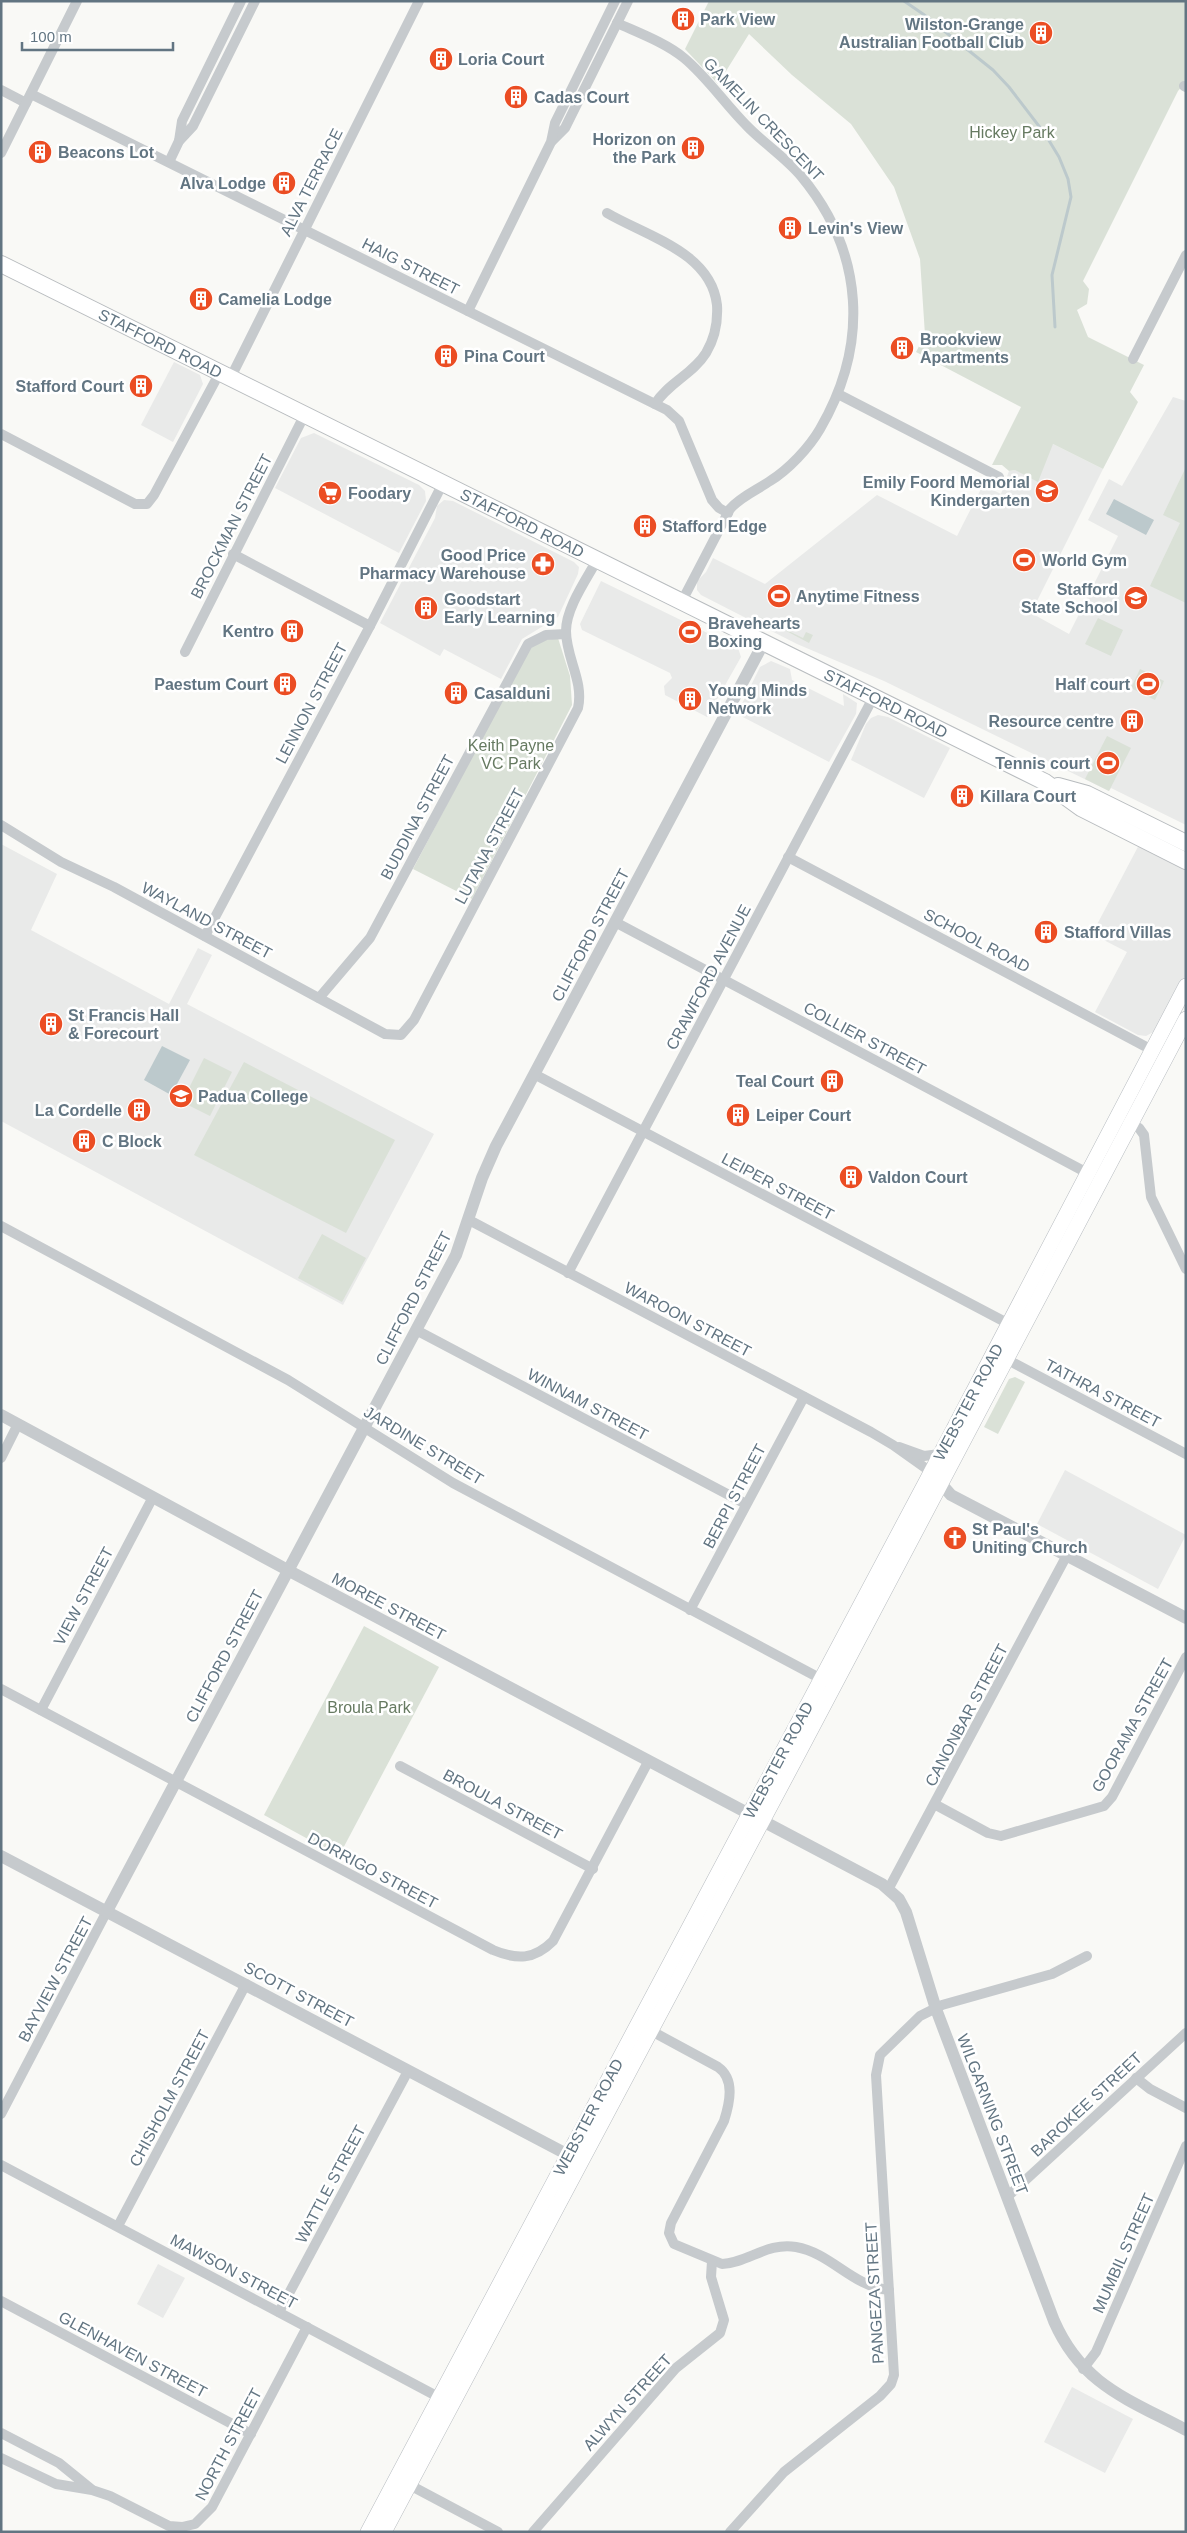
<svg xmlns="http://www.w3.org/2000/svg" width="1187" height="2533" viewBox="0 0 1187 2533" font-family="Helvetica,sans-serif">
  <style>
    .built { fill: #e9eae9 }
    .green { fill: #dae1d7 }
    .water { fill: #bcc9cc }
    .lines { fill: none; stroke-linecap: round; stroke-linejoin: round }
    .stream { stroke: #bcc9cc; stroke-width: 3 }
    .primary-casing { stroke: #b7bcc0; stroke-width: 16 }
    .trunk-casing { stroke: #b8bcbf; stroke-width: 18 }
    .minor { stroke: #c6cacd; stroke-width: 10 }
    .tertiary { stroke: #c6cacd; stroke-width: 12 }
    .primary { stroke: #fff; stroke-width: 15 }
    .trunk { stroke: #fff; stroke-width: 16 }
    .labels { text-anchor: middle; stroke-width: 5; stroke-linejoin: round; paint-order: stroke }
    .poi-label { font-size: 16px; font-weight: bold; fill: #627582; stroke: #fff; text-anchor: start }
    .street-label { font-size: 16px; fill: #627582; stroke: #fff }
    .park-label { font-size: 16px; fill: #667a61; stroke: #fff }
  </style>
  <rect width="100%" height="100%" fill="#f9f9f6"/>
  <g class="built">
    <polygon points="174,362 200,375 203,384 173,442 141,425"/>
    <polygon points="1173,397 1186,401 1186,825 1111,788 1109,791 884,681 797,644 701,595 697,590 697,581 706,572 713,558 765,584 877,495 957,536 983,485 1001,494 1009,471 1015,470 1053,444 1103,469 1031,613 1069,634 1118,536 1088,520 1109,479 1122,486"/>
    <polygon points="314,433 419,485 425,491 426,501 399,553 275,488 301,438"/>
    <polygon points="444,500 453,501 574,562 579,567 578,574 558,617 522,639 501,679 444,649 440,656 380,623 435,518 437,506"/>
    <polygon points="601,581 738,648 741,657 707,717 665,695 664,686 672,678 670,673 582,630 580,624"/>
    <polygon points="771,661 790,669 792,680 844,706 843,694 857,703 856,714 829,762 737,714 760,667"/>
    <polygon points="878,715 888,717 950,748 924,798 851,760 866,724 871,718"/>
    <polygon points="1140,843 1186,867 1186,975 1157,1030 1146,1036 1138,1035 1095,1012 1127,952 1092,934"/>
    <polygon points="1,844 57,874 31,930 169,1004 198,948 212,955 187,1004 434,1134 343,1305 1,1121"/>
    <polygon points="1065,1470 1186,1535 1158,1589 1037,1524"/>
    <polygon points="158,2264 185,2278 163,2318 137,2304"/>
    <polygon points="1072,2387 1133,2419 1105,2473 1044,2442"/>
  </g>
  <g class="green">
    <polygon points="709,1 1186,1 1186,82 1178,91 1083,281 1089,289 1087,304 1077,310 1088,337 1144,365 1130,392 1138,402 1103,469 1053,444 1038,482 1015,470 1009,471 1002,465 992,465 1021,407 916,352 925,335 920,259 894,187 851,124 792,75 749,34 718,84 685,49"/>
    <polygon points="1186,467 1186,603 1150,586 1180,523 1163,515"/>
    <polygon points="752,613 803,638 806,632 813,635 809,643"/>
    <polygon points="1098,618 1123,630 1111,656 1085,644"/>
    <polygon points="558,638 570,676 572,705 472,899 413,869 529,648 535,642"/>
    <polygon points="1140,669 1164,681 1155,700 1131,688"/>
    <polygon points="1107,736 1131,748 1109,791 1085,779"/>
    <polygon points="204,1058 232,1072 210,1116 182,1102"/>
    <polygon points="244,1062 395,1140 346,1233 194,1155"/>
    <polygon points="322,1234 366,1258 342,1302 298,1278"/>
    <polygon points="1015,1377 1025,1382 998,1434 984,1427 1009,1379"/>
    <polygon points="364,1626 439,1667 339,1856 264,1815"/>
  </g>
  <g class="water">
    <polygon points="1114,499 1154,520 1146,535 1106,514"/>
    <polygon points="162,1046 190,1060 171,1095 144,1080"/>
  </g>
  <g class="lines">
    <polyline class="stream" points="904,1 923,14 993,70 1009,87 1045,134 1059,157 1068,179 1071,197 1052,275 1055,327"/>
    <g class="primary-casing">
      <g id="primary">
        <polyline points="368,2532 925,1484 1186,986"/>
        <polyline points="384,2532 799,1752 1186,1019"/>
      </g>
    </g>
    <g class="trunk-casing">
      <g id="trunk">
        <path id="s1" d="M1,264L1045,782L1081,808L1186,861"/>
        <polyline points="1058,786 1087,794 1186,843"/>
      </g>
    </g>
    <g class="minor">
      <path d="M617,23C639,33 666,43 684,58C707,77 725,104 746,125C763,143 785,157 801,176C865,253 869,345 820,429C809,448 788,470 770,481C757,490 740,497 730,509L682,601"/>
      <polyline points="1184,86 1186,87"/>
      <polyline points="1,90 26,103"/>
      <polyline points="31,94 667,410 679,421 712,500 719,508 728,513"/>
      <polyline points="179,141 182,121 241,1"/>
      <polyline points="552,141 565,128 628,1"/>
      <polyline points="1,153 77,1"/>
      <polyline points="169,162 179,141 193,126 255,1"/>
      <path d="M607,213C646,236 711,252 717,305C718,322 715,338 706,353C693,374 668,383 655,404"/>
      <polyline points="468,311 551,142 555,123 615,1"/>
      <polyline points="1133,359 1186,255"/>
      <polyline points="231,377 419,1"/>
      <polyline points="838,394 999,477"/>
      <polyline points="1,434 135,504 147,504 154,495 220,372"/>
      <polyline points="233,554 370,626"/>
      <polyline points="185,652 305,414"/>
      <path d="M1,825L61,862L114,887L385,1034L401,1035L414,1020L578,708C584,681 566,658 566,631C566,608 586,580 597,560"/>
      <polyline points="788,857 1152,1050"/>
      <polyline points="615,922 1093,1176"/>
      <polyline points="205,936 370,626 443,483"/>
      <polyline points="319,998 370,938 528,644 546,635 566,634"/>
      <polyline points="534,1074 1009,1324"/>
      <polyline points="1127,1122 1139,1128 1144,1135 1151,1197 1186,1269"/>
      <polyline points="469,1220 871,1432 893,1445 931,1472"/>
      <polyline points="1,1226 288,1380 453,1483 825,1681"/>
      <polyline points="568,1273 874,696"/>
      <polyline points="416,1330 746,1504"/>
      <polyline points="1006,1359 1186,1454"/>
      <polyline points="899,1447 924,1456 940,1454"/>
      <polyline points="1,1458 18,1424"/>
      <polyline points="690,1610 804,1397"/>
      <path d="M1,1689L493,1950C517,1960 534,1960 553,1941L648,1762"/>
      <polyline points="41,1710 153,1497"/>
      <polyline points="400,1766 593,1869"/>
      <polyline points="936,1805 988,1833 1001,1836 1104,1806 1112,1797 1186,1657"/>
      <polyline points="889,1888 1067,1555"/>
      <path d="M646,2028L718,2067C735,2079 730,2102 724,2121L671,2223L669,2233L674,2244L722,2264C748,2263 767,2242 796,2247C831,2253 853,2287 889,2290"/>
      <polyline points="1136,2078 1150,2089 1186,2108"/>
      <polyline points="1,2114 107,1911"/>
      <polyline points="1,2165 444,2400"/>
      <polyline points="1007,2197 1186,2033"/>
      <polyline points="118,2226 246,1984"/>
      <polyline points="1,2301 251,2434"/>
      <polyline points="279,2312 408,2071"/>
      <polyline points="1083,2369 1096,2352 1186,2146"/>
      <polyline points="1,2433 59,2463 91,2489"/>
      <polyline points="1,2458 56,2484 92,2490 110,2496 169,2526 182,2527 195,2524 212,2507 307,2327"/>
      <polyline points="404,2482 498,2532"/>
      <polyline points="533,2532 676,2368 720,2333 724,2320 711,2277 712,2261"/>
      <polyline points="730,2532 784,2472 880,2396 891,2384 894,2375 876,2075 880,2055 920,2016 942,2005 1052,1974 1087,1956"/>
    </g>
    <g class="tertiary">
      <path d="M1,1415L295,1574L882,1884L899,1899L906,1912L936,2009L1054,2321C1082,2385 1128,2399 1186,2430"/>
      <polyline points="936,1478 951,1495 1186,1618"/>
      <polyline points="1,1856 576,2159"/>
      <polyline points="107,1911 456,1255 482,1178 496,1146 764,642"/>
    </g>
    <use href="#primary" class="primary"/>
    <use href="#trunk" class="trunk"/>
  </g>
  <defs>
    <g id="building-disc" transform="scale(1.25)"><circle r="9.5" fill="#eb4d23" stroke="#fff"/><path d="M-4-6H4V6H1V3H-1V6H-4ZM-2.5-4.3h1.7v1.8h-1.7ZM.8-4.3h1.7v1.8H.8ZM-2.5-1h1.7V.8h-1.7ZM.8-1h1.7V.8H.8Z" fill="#fff"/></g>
    <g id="school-disc" transform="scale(1.25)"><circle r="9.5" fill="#eb4d23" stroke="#fff"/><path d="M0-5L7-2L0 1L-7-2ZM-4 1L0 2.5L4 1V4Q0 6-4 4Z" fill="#fff"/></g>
    <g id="supermarket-disc" transform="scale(1.25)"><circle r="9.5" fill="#eb4d23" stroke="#fff"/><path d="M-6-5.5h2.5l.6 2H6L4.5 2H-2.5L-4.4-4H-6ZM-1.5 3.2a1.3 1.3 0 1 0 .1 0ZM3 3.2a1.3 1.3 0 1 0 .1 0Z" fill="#fff"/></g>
    <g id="stadium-disc" transform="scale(1.25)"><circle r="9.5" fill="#eb4d23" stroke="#fff"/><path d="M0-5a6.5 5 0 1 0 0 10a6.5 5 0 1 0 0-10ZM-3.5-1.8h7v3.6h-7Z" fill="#fff"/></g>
    <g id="pharmacy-disc" transform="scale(1.25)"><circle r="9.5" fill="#eb4d23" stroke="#fff"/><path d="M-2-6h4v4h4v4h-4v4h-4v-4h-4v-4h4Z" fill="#fff"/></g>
    <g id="church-disc" transform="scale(1.25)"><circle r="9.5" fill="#eb4d23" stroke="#fff"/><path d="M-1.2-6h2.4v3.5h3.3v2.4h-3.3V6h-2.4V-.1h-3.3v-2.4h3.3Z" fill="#fff"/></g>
  </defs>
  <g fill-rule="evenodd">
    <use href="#building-disc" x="683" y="19"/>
    <use href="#building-disc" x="1041" y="33"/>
    <use href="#building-disc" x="441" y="59"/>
    <use href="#building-disc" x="516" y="97"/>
    <use href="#building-disc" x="693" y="148"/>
    <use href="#building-disc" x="40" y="152"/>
    <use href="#building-disc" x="284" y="183"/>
    <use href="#building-disc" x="790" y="228"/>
    <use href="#building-disc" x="201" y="299"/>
    <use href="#building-disc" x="902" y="348"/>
    <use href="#building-disc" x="446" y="356"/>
    <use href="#building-disc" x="141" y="386"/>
    <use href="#school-disc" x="1047" y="491"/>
    <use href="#supermarket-disc" x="330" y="493"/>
    <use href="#building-disc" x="645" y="526"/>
    <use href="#stadium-disc" x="1024" y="560"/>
    <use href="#pharmacy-disc" x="543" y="564"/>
    <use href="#stadium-disc" x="779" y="596"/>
    <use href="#school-disc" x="1136" y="598"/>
    <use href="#building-disc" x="426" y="608"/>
    <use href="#building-disc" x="292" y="631"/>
    <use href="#stadium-disc" x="690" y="632"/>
    <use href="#building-disc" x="285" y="684"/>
    <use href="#stadium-disc" x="1148" y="684"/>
    <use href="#building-disc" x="456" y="693"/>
    <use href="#building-disc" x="690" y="699"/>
    <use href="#building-disc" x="1132" y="721"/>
    <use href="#stadium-disc" x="1108" y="763"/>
    <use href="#building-disc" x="962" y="796"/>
    <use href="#building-disc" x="1046" y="932"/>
    <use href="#building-disc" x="51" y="1024"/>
    <use href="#building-disc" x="832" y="1081"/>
    <use href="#school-disc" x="181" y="1096"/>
    <use href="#building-disc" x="139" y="1110"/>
    <use href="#building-disc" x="738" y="1115"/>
    <use href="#building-disc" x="84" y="1141"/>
    <use href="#building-disc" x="851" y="1177"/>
    <use href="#church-disc" x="955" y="1538"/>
  </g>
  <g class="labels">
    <g class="poi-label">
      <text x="700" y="25">Park View</text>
      <text x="1024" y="30" text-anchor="end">Wilston-Grange<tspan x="1024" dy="18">Australian Football Club</tspan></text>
      <text x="458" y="65">Loria Court</text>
      <text x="534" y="103">Cadas Court</text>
      <text x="676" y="145" text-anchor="end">Horizon on<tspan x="676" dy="18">the Park</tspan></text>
      <text x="58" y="158">Beacons Lot</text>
      <text x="266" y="189" text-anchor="end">Alva Lodge</text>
      <text x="808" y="234">Levin's View</text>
      <text x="218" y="305">Camelia Lodge</text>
      <text x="920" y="345">Brookview<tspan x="920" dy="18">Apartments</tspan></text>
      <text x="464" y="362">Pina Court</text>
      <text x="124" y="392" text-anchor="end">Stafford Court</text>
      <text x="1030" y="488" text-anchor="end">Emily Foord Memorial<tspan x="1030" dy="18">Kindergarten</tspan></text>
      <text x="348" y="499">Foodary</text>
      <text x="662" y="532">Stafford Edge</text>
      <text x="526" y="561" text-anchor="end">Good Price<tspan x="526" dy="18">Pharmacy Warehouse</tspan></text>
      <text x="1042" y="566">World Gym</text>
      <text x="1118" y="595" text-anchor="end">Stafford<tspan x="1118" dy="18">State School</tspan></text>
      <text x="796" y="602">Anytime Fitness</text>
      <text x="444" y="605">Goodstart<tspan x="444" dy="18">Early Learning</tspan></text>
      <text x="708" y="629">Bravehearts<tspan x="708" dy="18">Boxing</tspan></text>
      <text x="274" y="637" text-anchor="end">Kentro</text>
      <text x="268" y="690" text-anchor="end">Paestum Court</text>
      <text x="1130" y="690" text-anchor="end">Half court</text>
      <text x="708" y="696">Young Minds<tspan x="708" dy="18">Network</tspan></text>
      <text x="474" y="699">Casalduni</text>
      <text x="1114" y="727" text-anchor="end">Resource centre</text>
      <text x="1090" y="769" text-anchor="end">Tennis court</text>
      <text x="980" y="802">Killara Court</text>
      <text x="1064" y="938">Stafford Villas</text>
      <text x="68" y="1021">St Francis Hall<tspan x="68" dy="18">&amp; Forecourt</tspan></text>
      <text x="814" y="1087" text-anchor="end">Teal Court</text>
      <text x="198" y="1102">Padua College</text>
      <text x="122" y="1116" text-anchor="end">La Cordelle</text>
      <text x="756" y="1121">Leiper Court</text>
      <text x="102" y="1147">C Block</text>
      <text x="868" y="1183">Valdon Court</text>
      <text x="972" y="1535">St Paul's<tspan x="972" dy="18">Uniting Church</tspan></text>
    </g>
    <g class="street-label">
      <text transform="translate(764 119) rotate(46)" y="6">GAMELIN CRESCENT</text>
      <text transform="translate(311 182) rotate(-63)" y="6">ALVA TERRACE</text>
      <text transform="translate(411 266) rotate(27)" y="6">HAIG STREET</text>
      <text dy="6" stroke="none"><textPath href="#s1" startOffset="178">STAFFORD ROAD</textPath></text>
      <text dy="6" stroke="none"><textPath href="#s1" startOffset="582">STAFFORD ROAD</textPath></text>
      <text transform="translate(231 526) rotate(-63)" y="6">BROCKMAN STREET</text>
      <text dy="6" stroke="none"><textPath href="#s1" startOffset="988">STAFFORD ROAD</textPath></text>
      <text transform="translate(311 703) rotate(-62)" y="6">LENNON STREET</text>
      <text transform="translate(417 817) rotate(-62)" y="6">BUDDINA STREET</text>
      <text transform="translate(489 846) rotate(-62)" y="6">LUTANA STREET</text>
      <text transform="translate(207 920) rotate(28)" y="6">WAYLAND STREET</text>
      <text transform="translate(590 935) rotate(-62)" y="6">CLIFFORD STREET</text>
      <text transform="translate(977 940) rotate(28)" y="6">SCHOOL ROAD</text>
      <text transform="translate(708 977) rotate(-62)" y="6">CRAWFORD AVENUE</text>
      <text transform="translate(865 1038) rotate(28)" y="6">COLLIER STREET</text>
      <text transform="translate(778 1186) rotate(28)" y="6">LEIPER STREET</text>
      <text transform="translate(413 1298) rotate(-63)" y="6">CLIFFORD STREET</text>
      <text transform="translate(688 1319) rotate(28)" y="6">WAROON STREET</text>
      <text transform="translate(1103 1393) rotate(28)" y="6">TATHRA STREET</text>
      <text transform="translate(968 1402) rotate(-62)" y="6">WEBSTER ROAD</text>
      <text transform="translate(588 1404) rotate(28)" y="6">WINNAM STREET</text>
      <text transform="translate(424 1445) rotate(31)" y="6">JARDINE STREET</text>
      <text transform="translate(734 1496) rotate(-62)" y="6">BERPI STREET</text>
      <text transform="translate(83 1596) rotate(-62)" y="6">VIEW STREET</text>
      <text transform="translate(389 1606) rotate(28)" y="6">MOREE STREET</text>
      <text transform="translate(224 1656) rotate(-62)" y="6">CLIFFORD STREET</text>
      <text transform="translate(966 1715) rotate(-62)" y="6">CANONBAR STREET</text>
      <text transform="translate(1132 1725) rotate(-61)" y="6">GOORAMA STREET</text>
      <text transform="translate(778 1760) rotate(-62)" y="6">WEBSTER ROAD</text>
      <text transform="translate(503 1804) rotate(28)" y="6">BROULA STREET</text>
      <text transform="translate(373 1870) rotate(28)" y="6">DORRIGO STREET</text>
      <text transform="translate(55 1979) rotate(-62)" y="6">BAYVIEW STREET</text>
      <text transform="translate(299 1994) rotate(28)" y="6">SCOTT STREET</text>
      <text transform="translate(169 2098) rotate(-62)" y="6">CHISHOLM STREET</text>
      <text transform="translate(1086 2104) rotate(-43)" y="6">BAROKEE STREET</text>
      <text transform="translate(993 2114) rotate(69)" y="6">WILGARNING STREET</text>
      <text transform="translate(588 2117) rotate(-62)" y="6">WEBSTER ROAD</text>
      <text transform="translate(330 2184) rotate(-62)" y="6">WATTLE STREET</text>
      <text transform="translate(1123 2253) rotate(-66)" y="6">MUMBIL STREET</text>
      <text transform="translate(234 2271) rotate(28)" y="6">MAWSON STREET</text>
      <text transform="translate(874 2293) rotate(-93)" y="6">PANGEZA STREET</text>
      <text transform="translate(133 2354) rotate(28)" y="6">GLENHAVEN STREET</text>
      <text transform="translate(627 2402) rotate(-48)" y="6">ALWYN STREET</text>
      <text transform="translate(228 2444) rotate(-62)" y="6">NORTH STREET</text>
    </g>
    <g class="park-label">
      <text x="1012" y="138">Hickey Park</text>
      <text x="511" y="751">Keith Payne<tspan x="511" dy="18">VC Park</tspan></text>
      <text x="369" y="1713">Broula Park</text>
    </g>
  </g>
  <rect width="1187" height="2533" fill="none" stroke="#627582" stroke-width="5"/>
  <path d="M22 42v8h151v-8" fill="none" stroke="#627582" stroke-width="2.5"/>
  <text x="30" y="42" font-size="15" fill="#627582" stroke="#ffffff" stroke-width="4" paint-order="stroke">100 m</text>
</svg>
